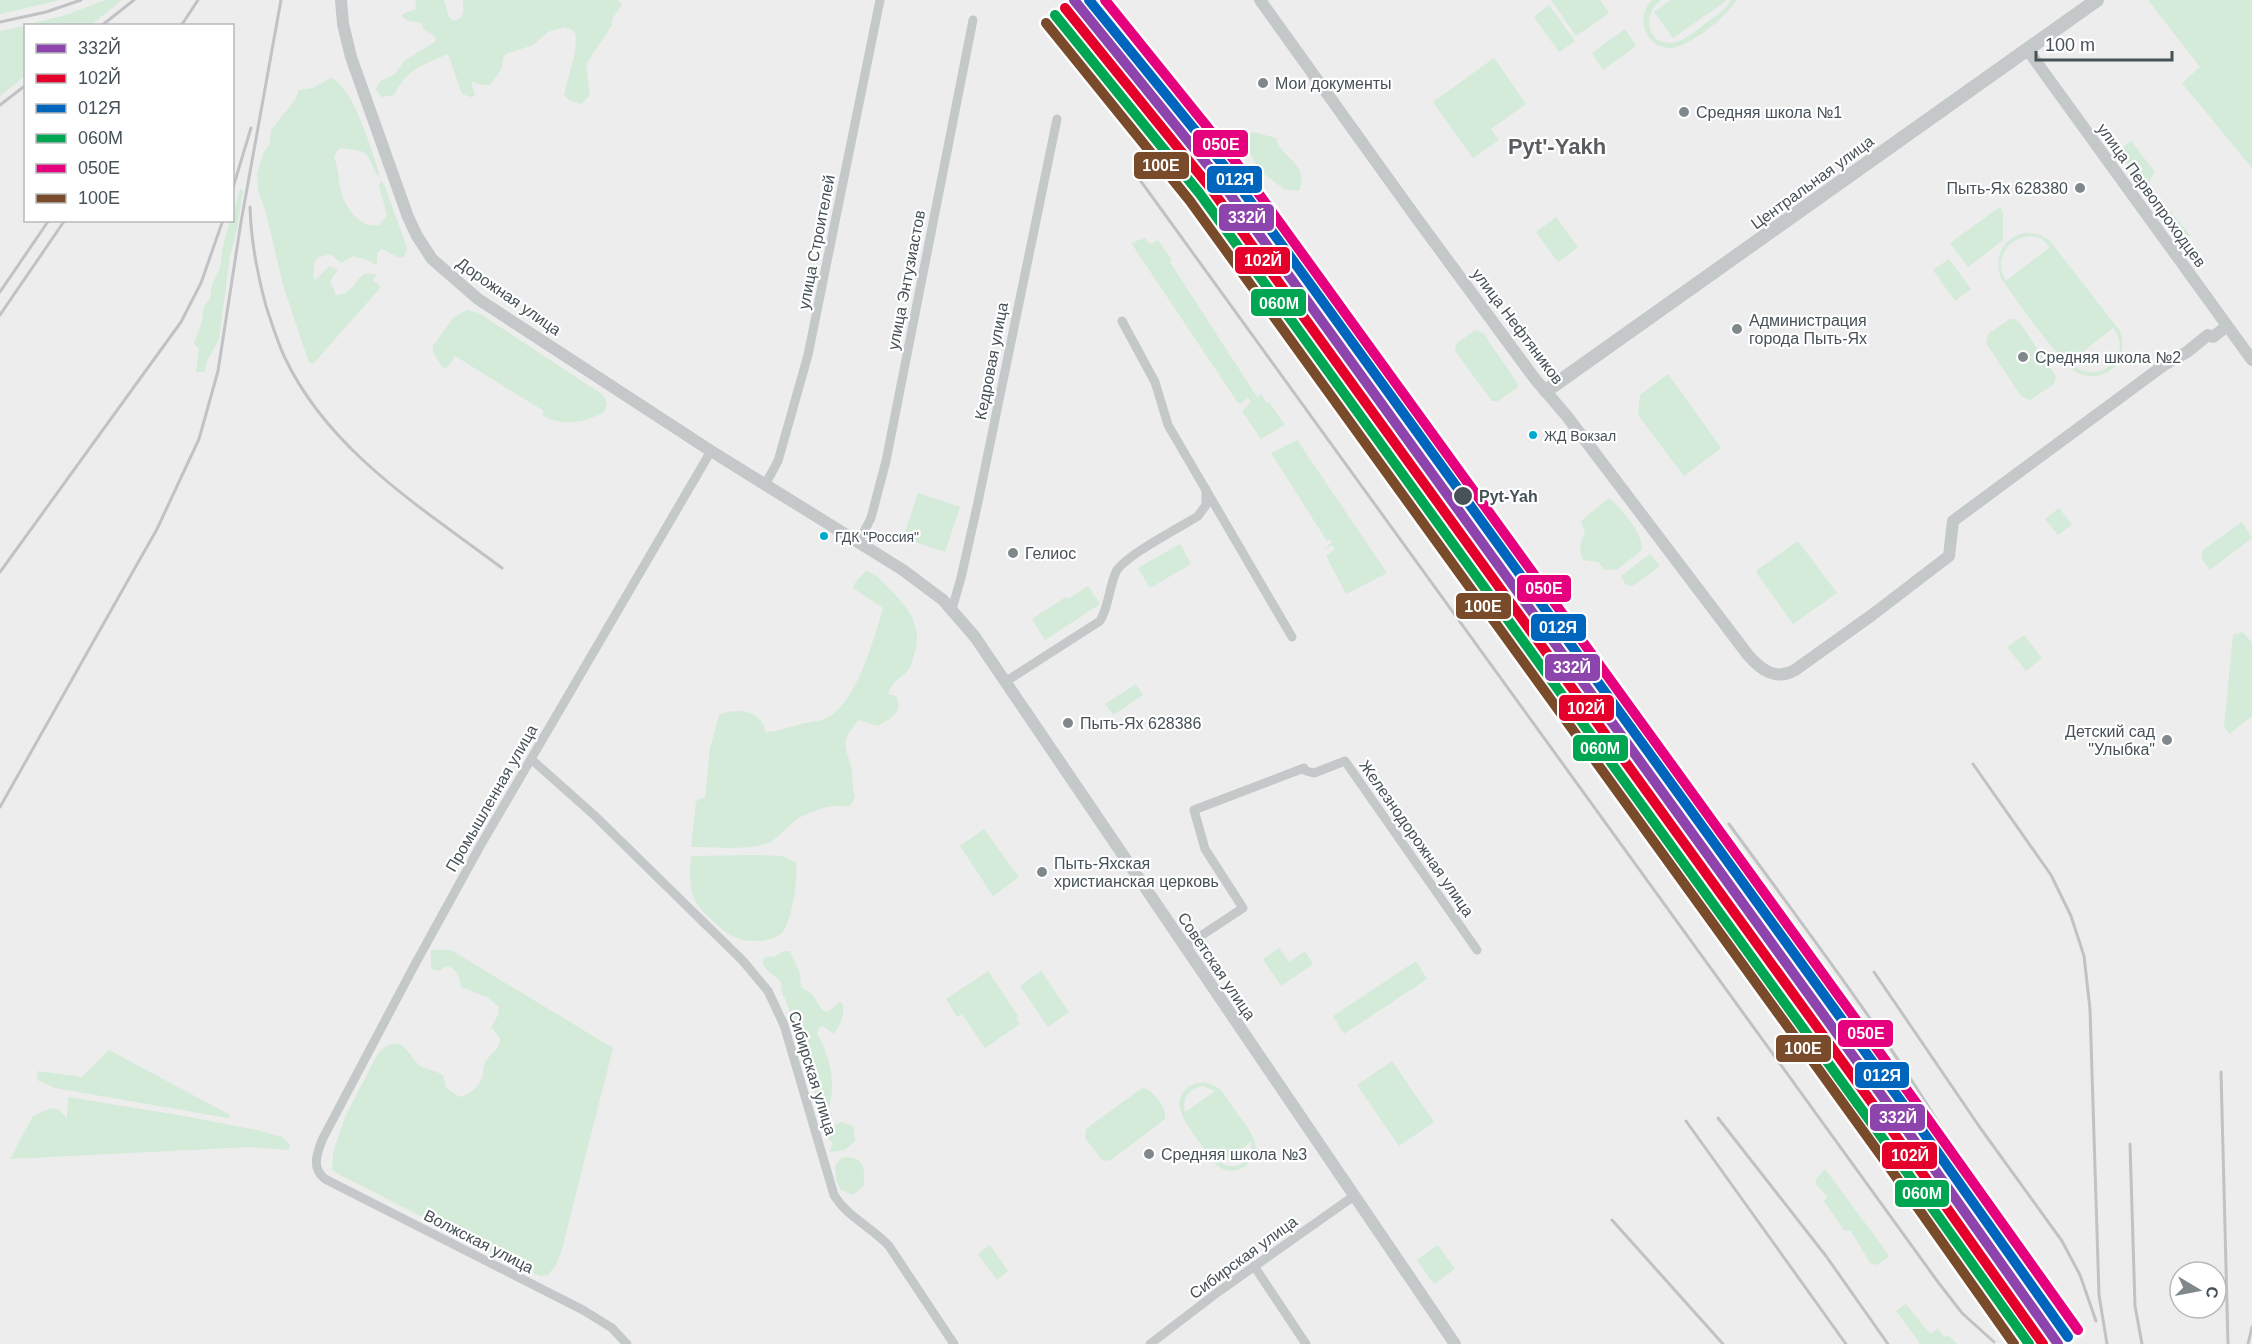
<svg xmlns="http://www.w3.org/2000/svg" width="2252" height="1344" viewBox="0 0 2252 1344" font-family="Helvetica,sans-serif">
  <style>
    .green { fill: #d3ebd8; fill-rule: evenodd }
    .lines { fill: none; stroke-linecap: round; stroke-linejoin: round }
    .minor { stroke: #c4c8c8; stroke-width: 9 }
    .tertiary { stroke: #c4c8c8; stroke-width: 12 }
    .secondary { stroke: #c5c8c9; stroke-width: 14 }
    .rail { stroke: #c0c2c3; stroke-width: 3 }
    .rail-1-casing { stroke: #fff; stroke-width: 15 }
    .rail-2-casing { stroke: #fff; stroke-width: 15 }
    .rail-3-casing { stroke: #fff; stroke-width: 15 }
    .rail-4-casing { stroke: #fff; stroke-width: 15 }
    .rail-5-casing { stroke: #fff; stroke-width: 15 }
    .rail-6-casing { stroke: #fff; stroke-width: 15 }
    .rail-1 { stroke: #8e44ad; stroke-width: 10 }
    .rail-2 { stroke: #e4002b; stroke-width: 10 }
    .rail-3 { stroke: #0065bd; stroke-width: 10 }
    .rail-4 { stroke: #00a651; stroke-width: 10 }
    .rail-5 { stroke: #e5007d; stroke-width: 10 }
    .rail-6 { stroke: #7a4b2a; stroke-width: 10 }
    .poi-dot { fill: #80888c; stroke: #fff; stroke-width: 2 }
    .bus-dot { fill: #00a9ce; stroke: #fff; stroke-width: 2 }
    .stop-dot { fill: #465257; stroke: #fff; stroke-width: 2 }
    .labels { text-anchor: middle; stroke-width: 4.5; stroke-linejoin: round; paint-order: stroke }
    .bus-label { font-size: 14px; fill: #465257; stroke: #fff; text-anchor: start }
    .poi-label { font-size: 16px; fill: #465257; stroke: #fff; text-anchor: start }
    .street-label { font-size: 16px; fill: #465257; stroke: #fff }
    .stop-label { font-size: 16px; font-weight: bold; fill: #465257; stroke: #fff; text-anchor: start }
    .district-label { font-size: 22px; font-weight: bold; fill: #595d60; stroke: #fff }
    .line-badge { stroke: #fff; stroke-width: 2 }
    .badge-label { font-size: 16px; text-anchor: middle; font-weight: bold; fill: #fff }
  </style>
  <rect width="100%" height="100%" fill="#ededed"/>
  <g class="green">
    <polygon points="0,0 61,0 0,14"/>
    <polygon points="105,0 122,0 91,25 27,25 69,14"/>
    <path d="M416,0H444L449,17L454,21C466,17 463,11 463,0H619L622,5L612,19V25L586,64L590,95L581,104L570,101L564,95L575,52L576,36L574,31L565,27L548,32L533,45L506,54L503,58L502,68L490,85H483L473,82L471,83L475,95L471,97L462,94L448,54C422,65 407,69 394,95L381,97L376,89L380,81L394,75L405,60L435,42L436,37L424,30L421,23L408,21L402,16L404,13L415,10Z"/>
    <polygon points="1551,0 1600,0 1609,13 1576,36"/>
    <path d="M1652,0H1661C1640,15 1648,49 1676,42C1687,39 1698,29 1707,22C1716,16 1726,10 1731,0H1736C1730,15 1686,49 1670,48C1644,47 1635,17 1652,0Z"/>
    <polygon points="1671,0 1725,0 1726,1 1673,38 1654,12"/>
    <polygon points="2148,0 2252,0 2252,168 2182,83 2200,67"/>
    <polygon points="1549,5 1575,41 1559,52 1534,17"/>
    <polygon points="25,26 25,76 0,96 0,31"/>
    <polygon points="1625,29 1636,46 1603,70 1592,53"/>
    <polygon points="1494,58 1526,104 1491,129 1499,140 1473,158 1433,102"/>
    <path d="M331,78C353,87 372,150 379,172L378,177L367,155L361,151L342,148L338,150L334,157C339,170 338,182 342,195C347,210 362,229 379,225L387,215L379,186L381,181L384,184L407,248L404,257L399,258L385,250H380L377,253V263L375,265L368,260L353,256L341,263L330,254L317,258L314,264L313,277L316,280L329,266L338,270L330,281L336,295C351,296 355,279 366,273L377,275L373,280L381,287L313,364L309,362L305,351L283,285L265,209L258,191L257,174L263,154L270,144L271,130L295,100L299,90L313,88Z"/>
    <path d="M1254,132L1276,138C1281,160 1310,162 1299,191L1284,189L1259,170L1248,150V134Z"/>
    <polygon points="2131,141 2155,172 2150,180 2151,189 2147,192 2118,151"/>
    <polygon points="240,189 243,191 237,229 230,257 219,339 207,361 205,372 196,372 199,349 194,343 201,325 204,306 210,299 212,285 220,268 223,246 230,221 232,220 233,213"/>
    <polygon points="2000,207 2003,212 2003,240 1968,267 1950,243"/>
    <polygon points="2170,211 2190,235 2181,243 2159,214 2162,212"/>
    <polygon points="1556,217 1578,247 1558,262 1536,232"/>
    <path d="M2025,233L2038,234L2049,240L2120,331C2124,343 2124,356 2115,366C2105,377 2089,379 2076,372C2063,365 2011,294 2001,278C1993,257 2003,238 2025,233ZM2031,236L2042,239L2050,247L2006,281C1993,260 2007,237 2031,236ZM2113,328C2136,355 2096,390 2070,362Z"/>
    <polygon points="1145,238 1150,244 1158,240 1172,260 1170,262 1257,397 1261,394 1267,403 1269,402 1285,425 1261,439 1242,411 1251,402 1248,398 1241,403 1238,403 1131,243"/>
    <polygon points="1949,259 1971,289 1955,301 1933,270"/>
    <path d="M467,310L479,313L603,395L607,403L604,412C585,423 561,427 542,415L544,411L455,356L447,368L442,367L433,352V346L454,317Z"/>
    <polygon points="2010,319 2015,319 2020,323 2056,376 2054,384 2030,400 2021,396 1986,343 1988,334"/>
    <polygon points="1475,330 1483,333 1518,384 1517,388 1498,401 1492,401 1455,351 1456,344"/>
    <polygon points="1668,374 1721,448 1684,476 1638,415 1640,395"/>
    <polygon points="1297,440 1387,573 1346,594 1326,556 1335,549 1332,545 1323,550 1332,542 1330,539 1327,541 1271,453"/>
    <polygon points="918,493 960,507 945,552 903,538"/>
    <path d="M1609,498C1621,507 1644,536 1642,550L1618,569L1605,570L1598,562L1583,560C1578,549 1580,544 1585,533L1581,521Z"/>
    <polygon points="2059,508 2072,525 2058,535 2045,519"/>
    <polygon points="2242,522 2252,538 2210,570 2202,559 2202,551"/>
    <polygon points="1798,541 1837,593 1793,624 1757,574 1757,570"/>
    <polygon points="1180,544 1191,564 1150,588 1138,568"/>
    <polygon points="1650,554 1660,566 1633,586 1626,585 1621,576"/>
    <path d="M866,571C877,574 880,580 888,587C908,608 924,626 914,656C912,660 911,666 909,669C901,679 893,680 888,694L896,696C904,712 891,718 878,726L859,720C837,744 847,745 852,772C853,781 852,788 855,796L851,805C844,808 840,805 833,806C824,807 815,810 807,814C791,820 784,834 770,842C752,851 712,847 691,847L696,802L700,798H705L710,748L719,715C735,707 763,710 765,732C778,732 789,727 801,724C808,722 817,722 824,719C856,707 874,638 883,608L853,588L856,581Z"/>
    <polygon points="1088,586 1100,604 1045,640 1032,619 1066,597 1068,599"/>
    <polygon points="2243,632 2252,643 2252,716 2229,734 2224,726 2233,635"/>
    <polygon points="2024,635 2042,658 2026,671 2007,647"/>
    <polygon points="1136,684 1143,695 1113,715 1105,704"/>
    <polygon points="984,829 1019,877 993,896 960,846"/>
    <path d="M756,855L782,856L796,862C798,879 793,915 784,930C775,944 746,943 732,936C726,933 720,927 714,922C705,913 695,905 692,893C689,881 690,868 691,856Z"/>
    <polygon points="1279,948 1289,962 1305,951 1313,964 1281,986 1263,959"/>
    <path d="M431,950H451L613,1048L562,1249L556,1265L548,1275L540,1276L523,1268L340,1175L332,1170L333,1153L345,1117L378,1053C402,1030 407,1054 421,1067L435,1071L443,1075L446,1088L460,1097C469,1095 480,1086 482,1078C484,1072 482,1068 485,1063C490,1053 500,1050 500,1038L491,1027L498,1015L499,1007L487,997L461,987C459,977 458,968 446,966L439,971L431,969Z"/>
    <path d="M784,951H790L800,974L801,987C805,990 810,992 813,996C823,1010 823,1019 839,1002L842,1003C846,1013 840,1025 834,1034L823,1026L820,1027L817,1033C830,1057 837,1083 828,1111L833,1115L830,1119L824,1118L818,1109L812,1078L785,998C780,992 782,990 781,983C779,977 767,973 763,964L764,958L768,956L774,957Z"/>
    <polygon points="1416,961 1427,979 1344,1034 1333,1016"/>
    <polygon points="988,971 1018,1016 1016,1018 1020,1024 985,1048 962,1014 957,1017 946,999"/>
    <polygon points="1041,971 1069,1012 1048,1027 1020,986"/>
    <polygon points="109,1050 230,1115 228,1118 55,1088 37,1080 38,1071 82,1077"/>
    <polygon points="1392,1061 1434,1122 1399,1146 1357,1085"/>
    <path d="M1197,1083C1204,1082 1209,1082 1215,1086C1224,1091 1230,1103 1236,1112C1249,1130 1269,1150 1243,1168C1236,1171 1228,1172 1221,1168C1212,1163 1206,1151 1200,1143C1187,1124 1163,1096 1197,1083ZM1203,1086L1215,1091L1185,1112C1182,1098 1189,1088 1203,1086ZM1251,1142C1253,1161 1237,1172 1221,1163Z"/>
    <path d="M1142,1088C1153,1089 1167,1108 1165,1119L1111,1160L1103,1161L1085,1138L1086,1129Z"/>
    <polygon points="68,1097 190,1117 261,1131 282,1137 289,1144 290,1147 288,1150 250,1147 10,1159 33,1116 51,1108 58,1109 67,1118"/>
    <polygon points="841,1122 853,1126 855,1141 845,1150 830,1152 832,1142 825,1137 826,1129"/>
    <path d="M845,1157C866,1158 864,1168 864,1185L853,1195L841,1190L836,1180L835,1166L841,1158Z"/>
    <polygon points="1825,1169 1885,1250 1889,1257 1877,1265 1870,1263 1851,1231 1844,1230 1824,1201 1827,1197 1816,1184 1816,1179"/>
    <polygon points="990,1245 1008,1271 997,1280 978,1254"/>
    <polygon points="1438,1245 1455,1269 1434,1284 1417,1260"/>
    <polygon points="1906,1304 1930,1334 1938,1329 1944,1337 1949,1336 1957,1344 1918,1344 1920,1343 1896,1311"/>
  </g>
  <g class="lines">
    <g class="minor">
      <polyline points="1122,321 1155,382 1168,425 1292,637"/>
      <polyline points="765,485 778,461 808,355 880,0"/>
      <polyline points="858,543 871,518 886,461 973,20"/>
      <polyline points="952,609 961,578 978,502 1057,119"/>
      <path d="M1005,682L1100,621C1109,606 1109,587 1116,572C1124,556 1181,527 1198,516L1206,505V489"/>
      <path d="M531,759L594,815L743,961L768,991L784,1025L834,1195C848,1218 872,1227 889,1246L954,1344"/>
      <polyline points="1184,947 1243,908 1205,849 1194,810 1304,768 1306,771 1314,773 1345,761 1477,950"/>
      <polyline points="1254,1266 1306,1344"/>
      <path d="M627,1344L612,1328L583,1310L325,1179C311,1168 317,1154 322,1140L413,968L479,848L711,451"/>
      <polyline points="1150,1344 1218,1292 1354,1196"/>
    </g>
    <g class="tertiary">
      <polyline points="341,0 343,24 351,57 408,217 417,236 432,259 478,299 711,451 903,570 943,600 975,637 1455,1344"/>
      <path d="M1260,0L1415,216L1535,379L1566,415L1748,655C1761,670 1776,681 1795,670L1872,615L1949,556L1953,521L2164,365L2187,352L2208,335L2213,337L2227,326"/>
      <polyline points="2027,49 2252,360"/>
    </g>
    <polyline class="secondary" points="1546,391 2097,0"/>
    <g class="rail">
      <polyline points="1083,0 1271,229 1865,1049 2048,1317"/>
      <polyline points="0,22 46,12 81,0"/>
      <polyline points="101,26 134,0"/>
      <polyline points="181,26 198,0"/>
      <polyline points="0,105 26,85"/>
      <polyline points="1140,180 1938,1282 1962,1313 1994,1342"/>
      <polyline points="232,191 251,128"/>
      <path d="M250,207C251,242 257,273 266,306C272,324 277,341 285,358C329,451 422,508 502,568"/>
      <polyline points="0,292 49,220"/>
      <polyline points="0,315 65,220"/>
      <polyline points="0,572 181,322 201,283 223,220"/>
      <polyline points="1973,764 2051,875 2071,916 2084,956 2090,1009 2099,1295 2107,1344"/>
      <polyline points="0,807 157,529 199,439 218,371 241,222 281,0"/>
      <path d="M1729,824C1813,939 1901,1053 1970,1177"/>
      <polyline points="1874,972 1981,1129 2062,1241 2080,1275 2096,1321"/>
      <polyline points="2221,1072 2228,1344"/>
      <polyline points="1718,1118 1826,1256 1888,1344"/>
      <polyline points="1686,1121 1846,1344"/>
      <polyline points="2130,1144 2135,1306 2142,1344"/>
      <polyline points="1612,1220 1723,1344"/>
      <polyline points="2248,1344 2252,1327"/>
    </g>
    <g class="rail-1-casing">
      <polyline id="rail-1" points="1074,0 1219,179 1911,1136 2058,1344"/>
    </g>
    <g class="rail-2-casing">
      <polyline id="rail-2" points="1065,8 1209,186 1901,1143 2043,1344"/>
    </g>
    <g class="rail-3-casing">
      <polyline id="rail-3" points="1089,0 1229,172 1921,1129 2068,1337"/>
    </g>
    <g class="rail-4-casing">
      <polyline id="rail-4" points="1055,15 1200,194 1891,1150 2029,1344"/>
    </g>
    <g class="rail-5-casing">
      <polyline id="rail-5" points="1105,0 1238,165 1930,1122 2078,1330"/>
    </g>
    <g class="rail-6-casing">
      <polyline id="rail-6" points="1046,23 1190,201 1882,1157 2014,1344"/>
    </g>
    <use href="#rail-1" class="rail-1"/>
    <use href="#rail-2" class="rail-2"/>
    <use href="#rail-3" class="rail-3"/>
    <use href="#rail-4" class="rail-4"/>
    <use href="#rail-5" class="rail-5"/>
    <use href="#rail-6" class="rail-6"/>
  </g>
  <g class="poi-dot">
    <circle cx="1263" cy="83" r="6"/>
    <circle cx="1684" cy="112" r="6"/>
    <circle cx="2080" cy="188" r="6"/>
    <circle cx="1737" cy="329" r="6"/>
    <circle cx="2023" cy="357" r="6"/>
    <circle cx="1013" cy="553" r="6"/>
    <circle cx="1068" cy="723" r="6"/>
    <circle cx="2167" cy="740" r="6"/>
    <circle cx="1042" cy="872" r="6"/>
    <circle cx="1149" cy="1154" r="6"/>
  </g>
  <g class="bus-dot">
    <circle cx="1533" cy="435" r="5"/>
    <circle cx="824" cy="536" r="5"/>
  </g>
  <circle class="stop-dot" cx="1463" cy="496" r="10"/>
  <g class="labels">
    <g class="bus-label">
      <text x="1544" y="441">ЖД Вокзал</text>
      <text x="835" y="542">ГДК "Россия"</text>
    </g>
    <g class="poi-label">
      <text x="1275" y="89">Мои документы</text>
      <text x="1696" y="118">Средняя школа №1</text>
      <text x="2068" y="194" text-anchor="end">Пыть-Ях 628380</text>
      <text x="1749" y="326">Администрация<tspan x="1749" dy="18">города Пыть-Ях</tspan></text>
      <text x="2035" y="363">Средняя школа №2</text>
      <text x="1025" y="559">Гелиос</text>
      <text x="1080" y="729">Пыть-Ях 628386</text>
      <text x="2155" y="737" text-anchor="end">Детский сад<tspan x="2155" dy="18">"Улыбка"</tspan></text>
      <text x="1054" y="869">Пыть-Яхская<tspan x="1054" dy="18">христианская церковь</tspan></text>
      <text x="1161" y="1160">Средняя школа №3</text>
    </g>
    <g class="street-label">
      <text transform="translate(1812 182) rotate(-36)" y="6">Центральная улица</text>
      <text transform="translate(2152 195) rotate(54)" y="6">улица Первопроходцев</text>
      <text transform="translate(816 242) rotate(-79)" y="6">улица Строителей</text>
      <text transform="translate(906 280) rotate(-79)" y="6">улица Энтузиастов</text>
      <text transform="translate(509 296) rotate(35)" y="6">Дорожная улица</text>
      <text transform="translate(1518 326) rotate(53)" y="6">улица Нефтяников</text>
      <text transform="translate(991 361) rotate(-79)" y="6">Кедровая улица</text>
      <text transform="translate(491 798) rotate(-60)" y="6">Промышленная улица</text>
      <text transform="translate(1417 838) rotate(55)" y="6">Железнодорожная улица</text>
      <text transform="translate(1217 966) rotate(56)" y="6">Советская улица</text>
      <text transform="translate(813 1073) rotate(73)" y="6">Сибирская улица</text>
      <text transform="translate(479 1241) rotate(27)" y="6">Волжская улица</text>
      <text transform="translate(1243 1257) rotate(-36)" y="6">Сибирская улица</text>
    </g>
    <g class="stop-label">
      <text x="1479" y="502">Pyt-Yah</text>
    </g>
    <g class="district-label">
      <text x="1557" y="154">Pyt'-Yakh</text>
    </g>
  </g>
  <g class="line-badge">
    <rect x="1192" y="129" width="57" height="29" rx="6" fill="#e5007d"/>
    <rect x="1133" y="151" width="57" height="29" rx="6" fill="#7a4b2a"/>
    <rect x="1206" y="165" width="57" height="29" rx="6" fill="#0065bd"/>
    <rect x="1218" y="203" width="57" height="29" rx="6" fill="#8e44ad"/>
    <rect x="1234" y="246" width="57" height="29" rx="6" fill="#e4002b"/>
    <rect x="1250" y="288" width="57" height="29" rx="6" fill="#00a651"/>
    <rect x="1516" y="574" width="56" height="29" rx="6" fill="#e5007d"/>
    <rect x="1455" y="592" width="57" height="28" rx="6" fill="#7a4b2a"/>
    <rect x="1530" y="613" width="57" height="29" rx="6" fill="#0065bd"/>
    <rect x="1544" y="653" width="57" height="29" rx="6" fill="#8e44ad"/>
    <rect x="1558" y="694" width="57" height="28" rx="6" fill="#e4002b"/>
    <rect x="1572" y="734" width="57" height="28" rx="6" fill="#00a651"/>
    <rect x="1837" y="1019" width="57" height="29" rx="6" fill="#e5007d"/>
    <rect x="1775" y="1034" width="57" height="29" rx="6" fill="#7a4b2a"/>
    <rect x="1854" y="1061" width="56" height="28" rx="6" fill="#0065bd"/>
    <rect x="1869" y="1103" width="57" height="29" rx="6" fill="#8e44ad"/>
    <rect x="1881" y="1141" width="57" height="29" rx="6" fill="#e4002b"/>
    <rect x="1894" y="1179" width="56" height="29" rx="6" fill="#00a651"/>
  </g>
  <g class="badge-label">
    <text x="1221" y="150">050Е</text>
    <text x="1161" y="171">100Е</text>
    <text x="1235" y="185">012Я</text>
    <text x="1247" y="223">332Й</text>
    <text x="1263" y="266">102Й</text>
    <text x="1279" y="309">060М</text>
    <text x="1544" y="594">050Е</text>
    <text x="1483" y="612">100Е</text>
    <text x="1558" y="633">012Я</text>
    <text x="1572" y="673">332Й</text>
    <text x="1586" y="714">102Й</text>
    <text x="1600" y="754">060М</text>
    <text x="1866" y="1039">050Е</text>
    <text x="1803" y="1054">100Е</text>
    <text x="1882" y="1081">012Я</text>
    <text x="1898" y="1123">332Й</text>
    <text x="1910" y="1161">102Й</text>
    <text x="1922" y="1199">060М</text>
  </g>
  <rect x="24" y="24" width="210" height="198" fill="#ffffff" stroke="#b5babc" stroke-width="1.5"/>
  <rect x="36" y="44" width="30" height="9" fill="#8e44ad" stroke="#b5babc" stroke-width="1.5"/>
  <text x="78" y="54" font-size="18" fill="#465257">332Й</text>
  <rect x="36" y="74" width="30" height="9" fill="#e4002b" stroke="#b5babc" stroke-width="1.5"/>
  <text x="78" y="84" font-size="18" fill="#465257">102Й</text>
  <rect x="36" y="104" width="30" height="9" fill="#0065bd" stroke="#b5babc" stroke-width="1.5"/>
  <text x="78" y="114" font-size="18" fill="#465257">012Я</text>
  <rect x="36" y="134" width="30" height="9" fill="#00a651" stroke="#b5babc" stroke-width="1.5"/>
  <text x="78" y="144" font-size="18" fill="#465257">060М</text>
  <rect x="36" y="164" width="30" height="9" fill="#e5007d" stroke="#b5babc" stroke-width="1.5"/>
  <text x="78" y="174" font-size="18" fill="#465257">050Е</text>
  <rect x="36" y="194" width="30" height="9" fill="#7a4b2a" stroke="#b5babc" stroke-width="1.5"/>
  <text x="78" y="204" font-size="18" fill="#465257">100Е</text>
  <g transform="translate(2198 1290) rotate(100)"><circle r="28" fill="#ffffff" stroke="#b5babc" stroke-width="1.5"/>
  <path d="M0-4.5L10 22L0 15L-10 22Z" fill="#80888c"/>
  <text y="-9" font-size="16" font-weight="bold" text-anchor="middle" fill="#465257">С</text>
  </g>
  <path d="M2036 51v9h136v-9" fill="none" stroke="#465257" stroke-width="3"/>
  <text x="2045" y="51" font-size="18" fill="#465257" stroke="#ffffff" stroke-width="4.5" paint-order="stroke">100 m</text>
</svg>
